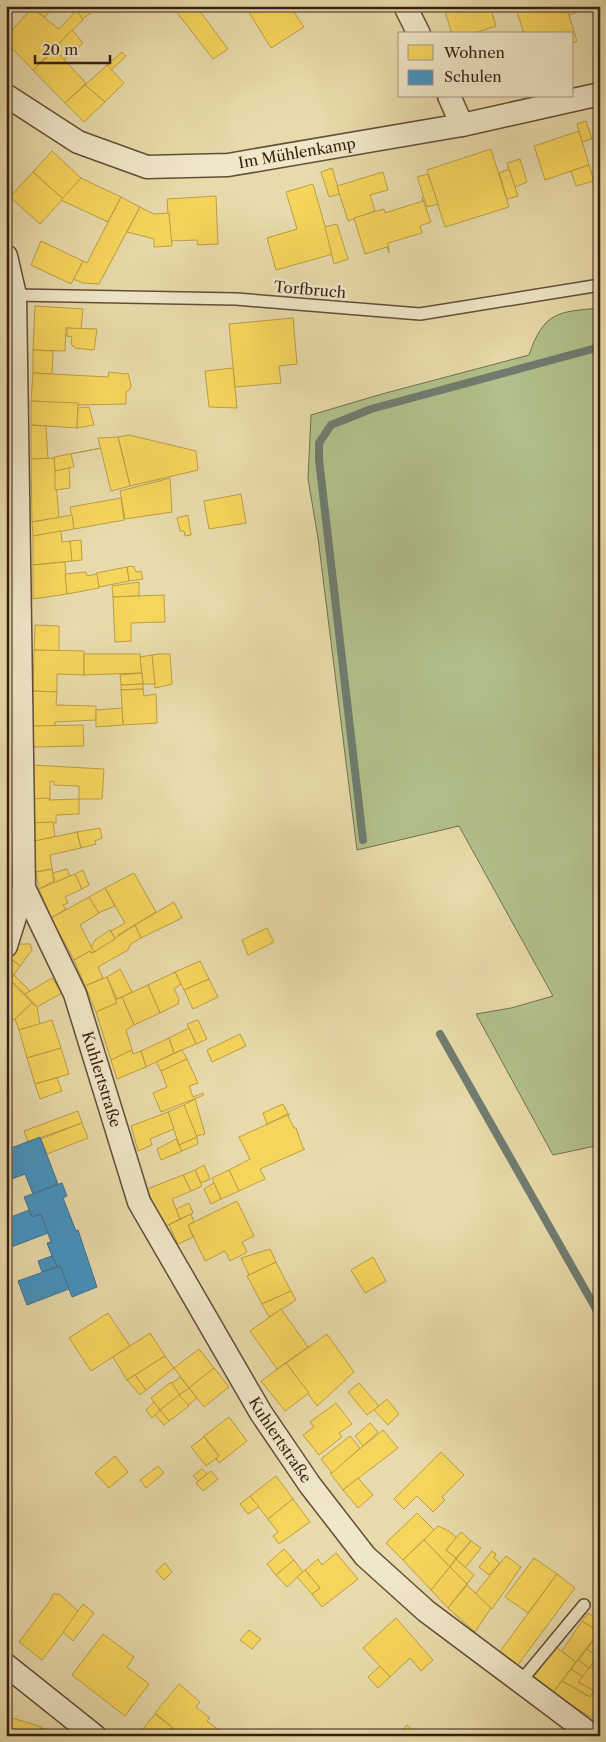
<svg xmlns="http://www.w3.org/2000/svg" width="606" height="1742" viewBox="0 0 606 1742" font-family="'Libre Caslon Text',serif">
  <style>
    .green { fill: #b2c08b; stroke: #74704f }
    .homes { fill: #f6d55c; stroke: #bc9e46 }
    .schools { fill: #4393c3; stroke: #3f708e }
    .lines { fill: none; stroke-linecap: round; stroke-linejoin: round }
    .stream { stroke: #707c70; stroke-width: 8 }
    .lane-casing { stroke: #624e39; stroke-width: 14 }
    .street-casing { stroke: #624e39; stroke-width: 25 }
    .lane { stroke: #f0e7c8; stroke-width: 11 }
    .street { stroke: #f0e7c8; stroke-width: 22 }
    .labels { text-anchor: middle; stroke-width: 5; stroke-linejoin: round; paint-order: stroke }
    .street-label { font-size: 15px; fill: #351f13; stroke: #f0e7c8 }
  </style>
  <rect width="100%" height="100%" fill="#e8daaa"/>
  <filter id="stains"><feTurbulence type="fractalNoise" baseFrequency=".004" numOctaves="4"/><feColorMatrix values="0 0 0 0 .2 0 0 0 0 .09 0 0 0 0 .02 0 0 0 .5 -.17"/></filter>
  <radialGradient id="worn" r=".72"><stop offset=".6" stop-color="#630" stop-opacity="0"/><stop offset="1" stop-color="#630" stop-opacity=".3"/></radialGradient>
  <path class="green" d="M600,308V1145L553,1155L476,1014L511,1008L553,996L459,826L357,850L318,538L308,479L311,415L382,394L529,355C544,311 558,312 600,308Z"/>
  <g class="homes">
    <polygon points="29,6 54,6 45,17"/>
    <polygon points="73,6 101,6 82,19"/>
    <polygon points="172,6 196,6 228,49 213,59"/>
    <polygon points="245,6 290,6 304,27 271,48"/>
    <polygon points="459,6 490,6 496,26 472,34 452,34 445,11"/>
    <polygon points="523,6 566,6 577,41 572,43 572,34 524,34 516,8"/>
    <polygon points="566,6 579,6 581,11 569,15"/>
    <polygon points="32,8 59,29 77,10 83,20 33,70 6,42 6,37"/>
    <polygon points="72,30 83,43 64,60 54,49"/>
    <polygon points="55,50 86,83 65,103 33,70"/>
    <polygon points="122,52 126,56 111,70 107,65"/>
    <polygon points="107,65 124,83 105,102 85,85"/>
    <polygon points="85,85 105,102 84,122 65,103"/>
    <polygon points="586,121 592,139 582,142 577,124"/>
    <polygon points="579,131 589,165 545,180 534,146"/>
    <polygon points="491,149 509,207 445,227 427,170"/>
    <polygon points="52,151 81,178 63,199 33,172"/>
    <polygon points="520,159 527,182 515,187 507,163"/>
    <polygon points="589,165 594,181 576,186 571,171"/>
    <polygon points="332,168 340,194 329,197 321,172"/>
    <polygon points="509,169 518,196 507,199 499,173"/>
    <polygon points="33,172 63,199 40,224 10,197"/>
    <polygon points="383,172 388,190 370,195 375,211 348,221 337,186"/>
    <polygon points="428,174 438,204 427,207 417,177"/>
    <polygon points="81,178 121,197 108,222 61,200"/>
    <polygon points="313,184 333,254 276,270 267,238 297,229 286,192"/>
    <polygon points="216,196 218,244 198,245 197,240 170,241 167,199"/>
    <polygon points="121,197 140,207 99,284 83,283 73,279 83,261 87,263"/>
    <polygon points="422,197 431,222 420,226 422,233 388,243 389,253 387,247 365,254 354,218 384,209 385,213 423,201"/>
    <polygon points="140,207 154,214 169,213 172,246 154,247 154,239 127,232"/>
    <polygon points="337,224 348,259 334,264 325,227"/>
    <polygon points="41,241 83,261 71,284 31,265"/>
    <polygon points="35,306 83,309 81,329 66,328 65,351 33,350"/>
    <polygon points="293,318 297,364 279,366 281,383 235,387 229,324"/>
    <polygon points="67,328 97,329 94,350 75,348 71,344 72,337 67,336"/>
    <polygon points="33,350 53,351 52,374 33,373"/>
    <polygon points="233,368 237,408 209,407 205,371"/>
    <polygon points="109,372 125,374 128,373 131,385 130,389 126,392 126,404 78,405 31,401 33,373 108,377"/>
    <polygon points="31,401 78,403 77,428 31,425"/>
    <polygon points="89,407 94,425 77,428 78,408"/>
    <polygon points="31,425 46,426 48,459 31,459"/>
    <polygon points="129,435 196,451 198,470 130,486 118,437"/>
    <polygon points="118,437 130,486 111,491 98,438"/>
    <polygon points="101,448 71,454 74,467 55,471 54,457"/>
    <polygon points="54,458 59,518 32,522 31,459"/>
    <polygon points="69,468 70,488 55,490 55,471"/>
    <polygon points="170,478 172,512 125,519 120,491"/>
    <polygon points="241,494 246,523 209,529 204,501"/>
    <polygon points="121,498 124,520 74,529 70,507"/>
    <polygon points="72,515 74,529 33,536 32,522"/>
    <polygon points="188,515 191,535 185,536 184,531 180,531 177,518"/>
    <polygon points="61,531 62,542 70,541 72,561 33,565 33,536"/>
    <polygon points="81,540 82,560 72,561 70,541"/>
    <polygon points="65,562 67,594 33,599 33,565"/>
    <polygon points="131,566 134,567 136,572 141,571 143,579 129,581 127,567"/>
    <polygon points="127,567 129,581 99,587 96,573"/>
    <polygon points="86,572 87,576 97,574 99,588 67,594 65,574"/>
    <polygon points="139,582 139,596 113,597 112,586"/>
    <polygon points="164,595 165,622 131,623 131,641 115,642 113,597"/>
    <polygon points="9,611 9,640 6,640 6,612"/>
    <polygon points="35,625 59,626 59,651 34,650"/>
    <polygon points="6,640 9,640 10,712 6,712"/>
    <polygon points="34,650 84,651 84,675 57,674 57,692 33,691"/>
    <polygon points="84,654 140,654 142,673 84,675"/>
    <polygon points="159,654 170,654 172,684 155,688 152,655"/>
    <polygon points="152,655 155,684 143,684 140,657"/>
    <polygon points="142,673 143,684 121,685 120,675"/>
    <polygon points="143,684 143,689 121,690 121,685"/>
    <polygon points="143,689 144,696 156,694 157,723 123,725 121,690"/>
    <polygon points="33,691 57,692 56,705 96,706 96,720 55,722 55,726 33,726"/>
    <polygon points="122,708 123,725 96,727 96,710"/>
    <polygon points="83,725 84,746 32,747 33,726"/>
    <polygon points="6,746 9,747 9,814 6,814"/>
    <polygon points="31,765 104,769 102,799 79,799 79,786 54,785 54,782 50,781 50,799 30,799"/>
    <polygon points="49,798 49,800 79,799 79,814 56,815 56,823 30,823 30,799"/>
    <polygon points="6,814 9,814 8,895 6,895"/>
    <polygon points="53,822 55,837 30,842 30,823"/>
    <polygon points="100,828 102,838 95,841 96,844 81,848 77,832"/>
    <polygon points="77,832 81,848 50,855 52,869 36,872 30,842"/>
    <polygon points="52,869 54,881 39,889 36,872"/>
    <polygon points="67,869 70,876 55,883 53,873"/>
    <polygon points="83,870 89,885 82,889 75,874"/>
    <polygon points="134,873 156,912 118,935 119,936 115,939 111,931 125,923 105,888"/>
    <polygon points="75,874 82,889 65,897 68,903 63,905 66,909 51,918 39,889"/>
    <polygon points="105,888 115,906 98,913 89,897"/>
    <polygon points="89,897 99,913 80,925 94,952 91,953 90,951 74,960 51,918"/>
    <polygon points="174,902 182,918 141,938 135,925"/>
    <polygon points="135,925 141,938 131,944 128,950 98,967 103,978 85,986 74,960 90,951 91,953 94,952"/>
    <polygon points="267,928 274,942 248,955 242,940"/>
    <polygon points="110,930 115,939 94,952 91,947 95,940"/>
    <polygon points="19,944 30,944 32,950 20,966 10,958"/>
    <polygon points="10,958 20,966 14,975 6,969"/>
    <polygon points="200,961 209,979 184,990 175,972"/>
    <polygon points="6,969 14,975 10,980 32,1003 14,1020 6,1012"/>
    <polygon points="120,969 132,992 117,999 107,977"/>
    <polygon points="175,972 181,984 174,989 179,999 178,1004 160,1013 148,985"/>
    <polygon points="14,975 30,991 25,994 10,980"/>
    <polygon points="107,977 117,1003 96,1012 85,986"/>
    <polygon points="52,978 62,993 37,1007 25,994"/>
    <polygon points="209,979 218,997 193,1009 184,990"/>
    <polygon points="148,985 160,1013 134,1025 122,997"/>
    <polygon points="122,997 134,1025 126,1030 132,1050 111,1060 96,1012 117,1003 115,1000"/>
    <polygon points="32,1003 37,1007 40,1024 19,1030 15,1019"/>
    <polygon points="52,1020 61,1048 27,1058 19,1030"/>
    <polygon points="198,1020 207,1039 196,1044 187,1024"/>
    <polygon points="189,1028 196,1044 174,1053 169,1038"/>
    <polygon points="240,1034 246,1046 212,1062 207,1050"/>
    <polygon points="169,1038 174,1053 146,1067 141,1051"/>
    <polygon points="61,1048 69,1074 35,1084 27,1058"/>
    <polygon points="132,1050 133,1054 141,1051 146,1067 117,1079 111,1060"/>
    <polygon points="182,1050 187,1059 161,1071 156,1062"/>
    <polygon points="187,1059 198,1083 189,1086 193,1097 203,1093 204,1095 161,1112 153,1093 167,1087 161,1071"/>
    <polygon points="57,1078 62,1091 40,1099 35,1084"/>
    <polygon points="195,1099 205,1134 196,1136 184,1105"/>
    <polygon points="283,1104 288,1114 267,1124 263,1113"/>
    <polygon points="184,1105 197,1137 179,1145 168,1112"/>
    <polygon points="78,1111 82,1123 28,1142 24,1131"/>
    <polygon points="168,1112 174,1129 150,1139 152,1145 138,1151 131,1126"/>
    <polygon points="290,1114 288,1116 294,1128 296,1128 303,1148 305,1149 260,1169 265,1179 239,1191 229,1170 250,1159 239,1137"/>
    <polygon points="82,1123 88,1138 47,1154 41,1139"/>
    <polygon points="197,1137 198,1144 182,1151 179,1145"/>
    <polygon points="176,1139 182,1151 161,1160 157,1149"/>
    <polygon points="204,1165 210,1179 201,1183 195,1170"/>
    <polygon points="195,1170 202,1186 191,1191 183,1175"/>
    <polygon points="229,1170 239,1191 221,1199 212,1178"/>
    <polygon points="183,1175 191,1191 172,1199 180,1219 164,1227 147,1189"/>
    <polygon points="214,1183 221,1199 211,1204 204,1189"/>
    <polygon points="237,1201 254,1236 242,1242 247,1252 230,1261 225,1251 205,1261 188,1225"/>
    <polygon points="189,1203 193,1213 180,1219 176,1209"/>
    <polygon points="191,1214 194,1222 188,1225 193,1237 178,1244 169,1225"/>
    <polygon points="270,1249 276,1262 249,1275 241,1258"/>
    <polygon points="373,1257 386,1281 365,1293 351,1270"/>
    <polygon points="276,1262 291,1291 262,1304 247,1276"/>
    <polygon points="291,1291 296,1300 269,1317 262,1304"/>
    <polygon points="281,1309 308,1347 277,1369 250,1331"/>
    <polygon points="108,1313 130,1346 91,1371 69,1338"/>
    <polygon points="150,1333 165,1356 127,1380 113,1357"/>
    <polygon points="327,1334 354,1372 317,1406 286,1363"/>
    <polygon points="199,1349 214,1368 189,1388 174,1368"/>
    <polygon points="165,1356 174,1368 146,1390 135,1375"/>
    <polygon points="286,1363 309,1393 285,1411 261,1381"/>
    <polygon points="214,1368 229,1387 204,1407 189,1388"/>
    <polygon points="135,1375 146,1390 140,1395 127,1380"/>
    <polygon points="180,1377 189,1388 180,1395 171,1384"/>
    <polygon points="171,1382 180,1395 160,1410 151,1398"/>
    <polygon points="359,1383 379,1406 367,1415 348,1392"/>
    <polygon points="189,1388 197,1398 187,1406 179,1395"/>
    <polygon points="179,1395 189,1406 169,1421 160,1410"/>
    <polygon points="387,1399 399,1414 388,1425 374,1410"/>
    <polygon points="154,1402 160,1410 152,1418 146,1410"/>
    <polygon points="336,1403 352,1424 339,1433 342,1437 319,1455 303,1435 314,1427 310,1422"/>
    <polygon points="160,1410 169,1421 164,1425 155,1415"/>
    <polygon points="229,1417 247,1441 219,1463 216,1459 219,1456 204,1436"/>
    <polygon points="370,1423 378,1432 363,1446 355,1436"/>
    <polygon points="383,1430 398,1448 343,1490 330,1473"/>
    <polygon points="350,1436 360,1448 332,1473 321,1459"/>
    <polygon points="204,1437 219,1456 206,1466 191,1447"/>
    <polygon points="441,1452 464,1475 442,1497 445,1500 433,1512 417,1496 404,1509 394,1499"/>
    <polygon points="115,1456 128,1472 109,1488 95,1473"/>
    <polygon points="158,1466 164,1473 146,1488 140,1480"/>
    <polygon points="202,1469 207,1474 198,1481 193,1476"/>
    <polygon points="211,1471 218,1479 203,1491 196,1483"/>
    <polygon points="276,1476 293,1499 268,1519 250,1496"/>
    <polygon points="358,1478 373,1495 358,1508 343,1490"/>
    <polygon points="250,1496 259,1507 248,1514 240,1504"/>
    <polygon points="293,1499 310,1522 279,1544 273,1536 278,1532 268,1519"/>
    <polygon points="417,1513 434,1530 403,1560 386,1543"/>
    <polygon points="438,1526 449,1531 457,1538 446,1550 456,1558 450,1567 424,1540"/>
    <polygon points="461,1532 471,1541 456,1558 446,1550"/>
    <polygon points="424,1540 450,1567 431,1590 403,1560"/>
    <polygon points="471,1541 481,1548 465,1568 456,1559"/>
    <polygon points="284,1549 294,1560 276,1575 267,1564"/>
    <polygon points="492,1551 496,1554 494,1558 500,1563 489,1575 479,1567"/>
    <polygon points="336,1553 358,1579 322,1607 312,1594 320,1588 305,1570 318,1559 322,1565"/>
    <polygon points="506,1556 521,1567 492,1609 475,1594"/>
    <polygon points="534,1558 557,1574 528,1613 505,1597"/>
    <polygon points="456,1559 474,1575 467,1584 450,1567"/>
    <polygon points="294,1560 303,1572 287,1587 276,1575"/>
    <polygon points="165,1563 172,1572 164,1580 156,1571"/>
    <polygon points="450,1567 467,1584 448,1608 431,1590"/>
    <polygon points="305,1570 320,1588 312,1594 297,1577"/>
    <polygon points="557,1574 575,1588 517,1666 499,1653"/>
    <polygon points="467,1585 491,1608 475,1632 448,1608"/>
    <polygon points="53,1594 59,1594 79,1612 42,1660 19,1642 50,1601"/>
    <polygon points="83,1604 94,1613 73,1641 63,1632"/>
    <polygon points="588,1613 600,1621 599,1632 582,1621"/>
    <polygon points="396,1618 433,1660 421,1671 410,1658 390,1677 363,1648"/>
    <polygon points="582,1621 599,1632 576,1662 562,1651"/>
    <polygon points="249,1630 261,1639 252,1649 240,1640"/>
    <polygon points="599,1632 600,1651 597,1656 587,1649"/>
    <polygon points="103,1634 134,1657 127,1667 149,1684 125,1716 72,1675"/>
    <polygon points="556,1647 576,1662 552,1694 532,1679"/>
    <polygon points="587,1649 598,1657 589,1668 578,1660"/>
    <polygon points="600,1651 600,1673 590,1667"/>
    <polygon points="578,1660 589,1668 583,1677 571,1669"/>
    <polygon points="380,1666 390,1677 378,1688 368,1677"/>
    <polygon points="590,1667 600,1673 600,1684 594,1691 578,1682"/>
    <polygon points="571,1669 583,1677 578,1682 594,1691 590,1697 562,1681"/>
    <polygon points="562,1681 590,1697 594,1691 600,1694 600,1702 593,1718 552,1694"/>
    <polygon points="179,1684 200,1702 196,1707 210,1718 207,1721 220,1731 216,1736 167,1736 173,1728 155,1713"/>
    <polygon points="600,1702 600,1722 593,1718"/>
    <polygon points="155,1714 173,1728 167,1736 149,1736 142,1730"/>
    <polygon points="12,1718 42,1727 39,1736 6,1736"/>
    <polygon points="407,1725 419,1736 397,1736"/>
    <polygon points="41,1728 52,1731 51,1736 39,1736"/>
  </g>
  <g class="schools">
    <polygon points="40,1137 58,1184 33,1194 25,1174 6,1181 6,1150"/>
    <polygon points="62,1183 67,1196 63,1198 76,1231 78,1230 97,1287 72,1297 60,1266 57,1267 52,1256 47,1243 51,1242 41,1214 32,1217 24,1197"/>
    <polygon points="29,1210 32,1217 41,1214 48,1233 6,1249 6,1219"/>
    <polygon points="52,1256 57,1267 42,1272 38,1261"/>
    <polygon points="60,1266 69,1289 27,1305 18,1281"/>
  </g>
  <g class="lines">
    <g class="stream">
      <polyline points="363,840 319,460 319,443 331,425 371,409 600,347"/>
      <polyline points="440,1034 600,1316"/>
    </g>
    <g class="lane-casing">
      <g id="lane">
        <polyline points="15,295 236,299 420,314 600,285"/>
        <polyline points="521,1681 584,1605"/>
      </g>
    </g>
    <g class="street-casing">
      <g id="street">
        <polyline points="405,6 419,34"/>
        <path id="s1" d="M7,96L78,142L147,167L228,165L462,125L600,94"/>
        <polyline points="449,96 462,125"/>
        <path id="s2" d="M6,256L15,295L24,888L75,994L139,1202L261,1413L310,1485L365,1556L426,1611L593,1736"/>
        <polyline points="6,946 24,888"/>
        <polyline points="6,1665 95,1736"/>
      </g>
    </g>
    <use href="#lane" class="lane"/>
    <use href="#street" class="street"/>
  </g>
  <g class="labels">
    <g class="street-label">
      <text dy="5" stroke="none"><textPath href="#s1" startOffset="309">Im Mühlenkamp</textPath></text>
      <text transform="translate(310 290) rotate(5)" y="5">Torfbruch</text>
      <text dy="5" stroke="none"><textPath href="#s2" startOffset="840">Kuhlertstraße</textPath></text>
      <text dy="5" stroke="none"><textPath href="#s2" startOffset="1245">Kuhlertstraße</textPath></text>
    </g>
  </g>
  <rect width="606" height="1742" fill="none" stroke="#e8daaa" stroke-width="25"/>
  <rect x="8" y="8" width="591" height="1727" fill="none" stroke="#351f13" stroke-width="2.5"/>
  <rect x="12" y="12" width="581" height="1717" fill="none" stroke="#351f13"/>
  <rect x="398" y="32" width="175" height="65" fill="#f0e7c8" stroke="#a59780"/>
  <rect x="408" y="45" width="25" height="15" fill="#f6d55c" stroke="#a59780"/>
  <text x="444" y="58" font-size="15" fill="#351f13">Wohnen</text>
  <rect x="408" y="70" width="25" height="15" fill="#4393c3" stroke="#a59780"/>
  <text x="444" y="82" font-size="15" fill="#351f13">Schulen</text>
  <path d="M35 55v8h75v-8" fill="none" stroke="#351f13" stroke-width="2.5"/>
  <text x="42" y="55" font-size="15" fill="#351f13" stroke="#f0e7c8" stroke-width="4" paint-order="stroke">20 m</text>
  <rect width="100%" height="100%" filter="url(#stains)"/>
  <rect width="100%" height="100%" fill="url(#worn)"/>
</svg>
